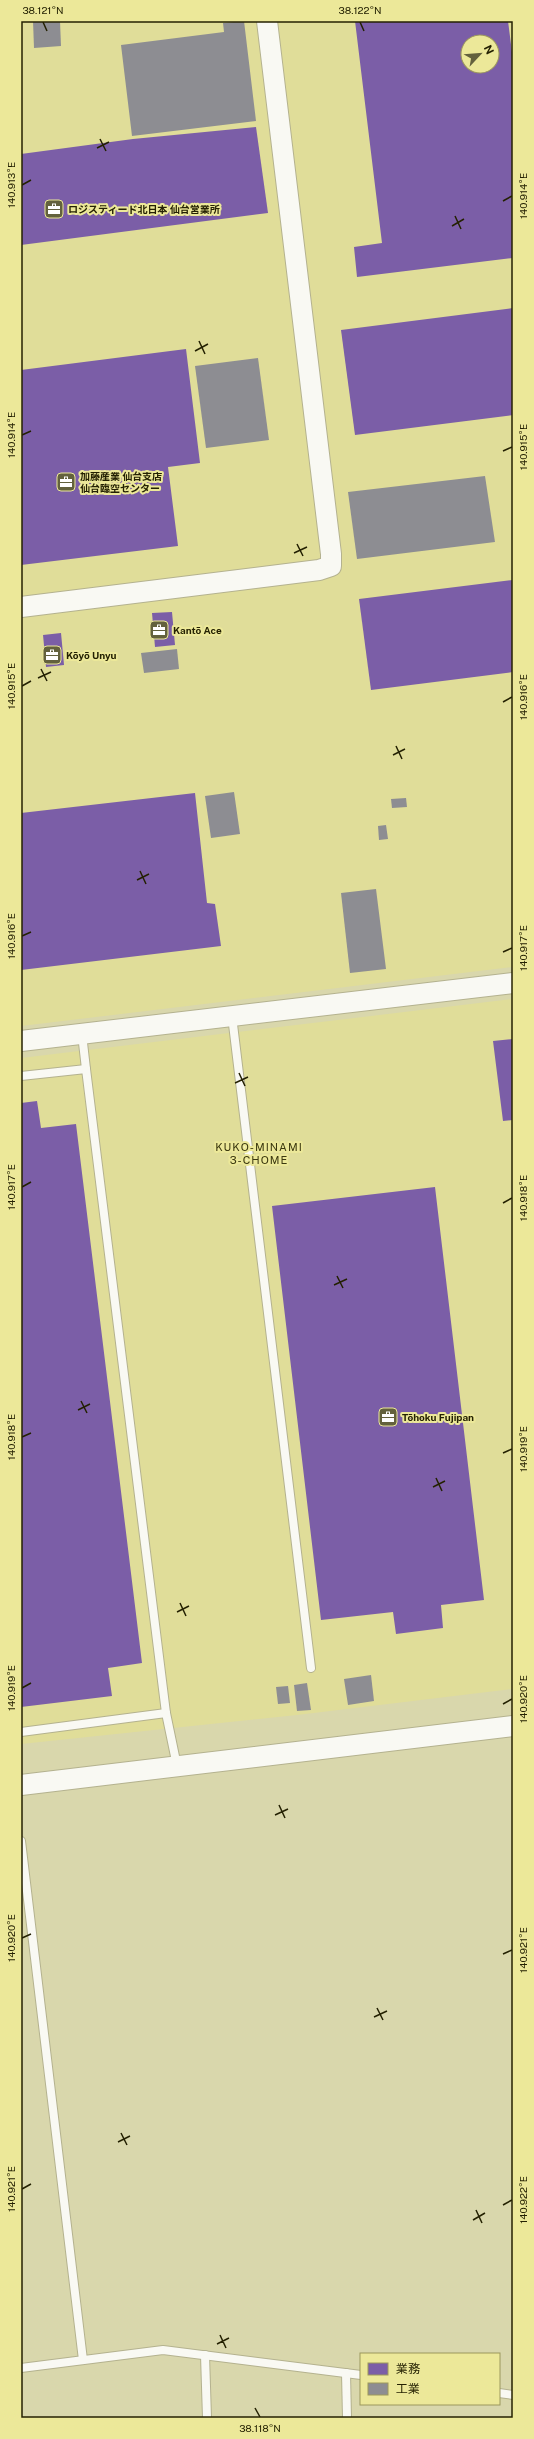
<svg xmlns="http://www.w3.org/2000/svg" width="534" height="2439" viewBox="0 0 534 2439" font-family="'Public Sans','Noto Sans JP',sans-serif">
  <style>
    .built { fill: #e0dd99; fill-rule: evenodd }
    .offices { fill: #7b5ea7; fill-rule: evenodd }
    .industry { fill: #8d8d92 }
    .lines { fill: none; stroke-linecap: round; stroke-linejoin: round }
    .service-casing { stroke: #b4b28f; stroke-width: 10 }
    .tertiary-casing { stroke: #b4b28f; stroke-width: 22 }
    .service { stroke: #f9f9f3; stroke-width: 8 }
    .tertiary { stroke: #f9f9f3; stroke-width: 20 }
    .ticks { fill: none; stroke: #242102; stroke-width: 1.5 }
    .labels { text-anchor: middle; stroke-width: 4; stroke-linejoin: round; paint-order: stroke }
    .poi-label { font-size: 10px; font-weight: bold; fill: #242102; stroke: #ece899; text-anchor: start }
    .neighbourhood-label { font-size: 11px; letter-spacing: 1px; fill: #3b380f; stroke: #ece899 }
    .neatline { fill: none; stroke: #242102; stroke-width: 1.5 }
    .ticks-label { font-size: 10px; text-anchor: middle; fill: #242102 }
  </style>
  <rect width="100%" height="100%" fill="#d9d7ac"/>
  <g class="built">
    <path d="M21,21H513V967L21,1026ZM468,42H492V66H468Z"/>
    <polygon points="513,999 513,1689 297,1715 21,1744 21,1058"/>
  </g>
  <g class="offices">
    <path d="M355,21H508L513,60V258L357,277L354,247L382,243ZM468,42H492V66H468Z"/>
    <polygon points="256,127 268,213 21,245 21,154 133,139"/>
    <polygon points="513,308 513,415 355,435 341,330"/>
    <polygon points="186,349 200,463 168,467 178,546 21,565 21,370"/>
    <polygon points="513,580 513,672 371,690 359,599"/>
    <polygon points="172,612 175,645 155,647 152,613"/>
    <polygon points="61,633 64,665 46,667 43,635"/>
    <polygon points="195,793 207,903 215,904 221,946 21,970 21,813"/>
    <polygon points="513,1039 513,1120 503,1121 493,1041"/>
    <polygon points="37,1101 41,1128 76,1124 142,1663 108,1668 112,1696 21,1707 21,1103"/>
    <polygon points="435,1187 484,1600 441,1605 443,1628 396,1634 393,1612 321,1620 272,1206"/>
  </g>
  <g class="industry">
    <polygon points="33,21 60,21 61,46 34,48"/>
    <polygon points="244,21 256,121 132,136 121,45 224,32 223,23"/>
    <polygon points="258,358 269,440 206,448 195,366"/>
    <polygon points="485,476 495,542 357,559 348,492"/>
    <polygon points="177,649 179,669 144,673 141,653"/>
    <polygon points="234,792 240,834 211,838 205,796"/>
    <polygon points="406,798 407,807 392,808 391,799"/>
    <polygon points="386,825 388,839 379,840 378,826"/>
    <polygon points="376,889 386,969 350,973 341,893"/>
    <polygon points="371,1675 374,1701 348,1705 344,1679"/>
    <polygon points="307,1683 311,1710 297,1711 294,1685"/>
    <polygon points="288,1686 290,1703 278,1704 276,1687"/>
  </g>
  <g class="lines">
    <g class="service-casing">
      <g id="service">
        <polyline points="232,1016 311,1668"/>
        <polyline points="82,1034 86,1069"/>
        <polyline points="21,1076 86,1069 166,1713 177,1766"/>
        <polyline points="21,1732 166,1713"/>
        <polyline points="21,1841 83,2360"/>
        <polyline points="205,2355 207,2418"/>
        <polyline points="21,2368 163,2350 361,2375"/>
        <polyline points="346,2373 347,2418"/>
        <polyline points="499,2393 513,2395"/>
      </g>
    </g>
    <g class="tertiary-casing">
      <g id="tertiary">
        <polyline points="21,607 319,570 331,566 331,554 267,21"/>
        <polyline points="21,1041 513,983"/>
        <polyline points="21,1785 513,1726"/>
      </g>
    </g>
    <use href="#service" class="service"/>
    <use href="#tertiary" class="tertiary"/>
  </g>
  <path class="ticks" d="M43,22L47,31M360,22L364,31M100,139L106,151M97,148L109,142M22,185L31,180M503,201L512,196M455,216L461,229M452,226L464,219M199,341L205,354M195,351L208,344M22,435L31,431M503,451L512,447M297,544L303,556M294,553L307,547M41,669L47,681M38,678L51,672M22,686L31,681M503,702L512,697M396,746L402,759M393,755L405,749M140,871L146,884M137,880L149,874M22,936L31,932M503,952L512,948M239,1073L245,1086M235,1083L248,1077M22,1187L31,1182M503,1203L512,1198M337,1276L343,1288M334,1285L347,1279M81,1401L87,1413M78,1410L90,1404M22,1437L31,1433M503,1453L512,1449M436,1478L442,1491M433,1487L445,1481M180,1603L186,1616M177,1612L189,1606M22,1688L31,1683M503,1704L512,1699M279,1805L285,1818M275,1815L288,1809M22,1938L31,1934M503,1954L512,1950M377,2008L383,2020M374,2017L387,2011M121,2133L127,2145M118,2142L130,2136M22,2189L31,2184M503,2205L512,2200M476,2210L482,2223M473,2220L485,2213M220,2335L226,2348M217,2344L229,2338M255,2408L260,2417"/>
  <defs>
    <g id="office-square" transform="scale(1)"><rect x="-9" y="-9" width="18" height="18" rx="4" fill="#63613d" stroke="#ece899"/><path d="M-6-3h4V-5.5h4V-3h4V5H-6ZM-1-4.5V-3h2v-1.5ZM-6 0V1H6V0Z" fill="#fff"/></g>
  </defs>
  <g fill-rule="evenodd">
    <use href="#office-square" x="54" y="209"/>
    <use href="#office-square" x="66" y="482"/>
    <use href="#office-square" x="159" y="630"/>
    <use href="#office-square" x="52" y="655"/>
    <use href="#office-square" x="388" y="1417"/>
  </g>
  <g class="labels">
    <g class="poi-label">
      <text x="68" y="213">ロジスティード北日本 仙台営業所</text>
      <text x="80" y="480">加藤産業 仙台支店<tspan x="80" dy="12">仙台臨空センター</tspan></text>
      <text x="173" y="634">Kantō Ace</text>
      <text x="66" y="659">Kōyō Unyu</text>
      <text x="402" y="1421">Tōhoku Fujipan</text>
    </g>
    <g class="neighbourhood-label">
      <text x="259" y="1151">KUKO-MINAMI<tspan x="259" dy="13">3-CHOME</tspan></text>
    </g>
  </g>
  <rect width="534" height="2439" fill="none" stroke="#ece899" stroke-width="44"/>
  <rect x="360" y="2353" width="140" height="52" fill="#ece899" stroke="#9c985d"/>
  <rect x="368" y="2363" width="20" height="12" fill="#7b5ea7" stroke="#9c985d"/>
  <text x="396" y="2373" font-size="12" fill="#242102">業務</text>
  <rect x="368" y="2383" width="20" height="12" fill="#8d8d92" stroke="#9c985d"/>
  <text x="396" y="2393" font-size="12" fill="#242102">工業</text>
  <g transform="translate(480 54) rotate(64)"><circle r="19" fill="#ece899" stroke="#9c985d"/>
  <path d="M0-3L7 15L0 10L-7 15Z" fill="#63613d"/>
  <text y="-6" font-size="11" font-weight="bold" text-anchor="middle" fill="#242102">N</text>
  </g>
  <rect x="22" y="22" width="490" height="2395" class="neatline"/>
  <g class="ticks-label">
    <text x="43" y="14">38.121°N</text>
    <text x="360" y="14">38.122°N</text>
    <text transform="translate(11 185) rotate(-90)" y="4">140.913°E</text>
    <text transform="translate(523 196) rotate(-90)" y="4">140.914°E</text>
    <text transform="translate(11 435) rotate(-90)" y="4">140.914°E</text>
    <text transform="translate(523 447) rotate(-90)" y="4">140.915°E</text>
    <text transform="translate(11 686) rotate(-90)" y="4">140.915°E</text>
    <text transform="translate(523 697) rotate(-90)" y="4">140.916°E</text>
    <text transform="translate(11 936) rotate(-90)" y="4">140.916°E</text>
    <text transform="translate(523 948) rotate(-90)" y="4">140.917°E</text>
    <text transform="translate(11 1187) rotate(-90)" y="4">140.917°E</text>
    <text transform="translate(523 1198) rotate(-90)" y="4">140.918°E</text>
    <text transform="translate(11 1437) rotate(-90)" y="4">140.918°E</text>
    <text transform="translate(523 1449) rotate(-90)" y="4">140.919°E</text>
    <text transform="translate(11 1688) rotate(-90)" y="4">140.919°E</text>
    <text transform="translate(523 1699) rotate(-90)" y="4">140.920°E</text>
    <text transform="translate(11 1938) rotate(-90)" y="4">140.920°E</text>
    <text transform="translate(523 1950) rotate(-90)" y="4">140.921°E</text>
    <text transform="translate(11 2189) rotate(-90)" y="4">140.921°E</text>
    <text transform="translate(523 2200) rotate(-90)" y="4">140.922°E</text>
    <text x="260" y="2432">38.118°N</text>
  </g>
</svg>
